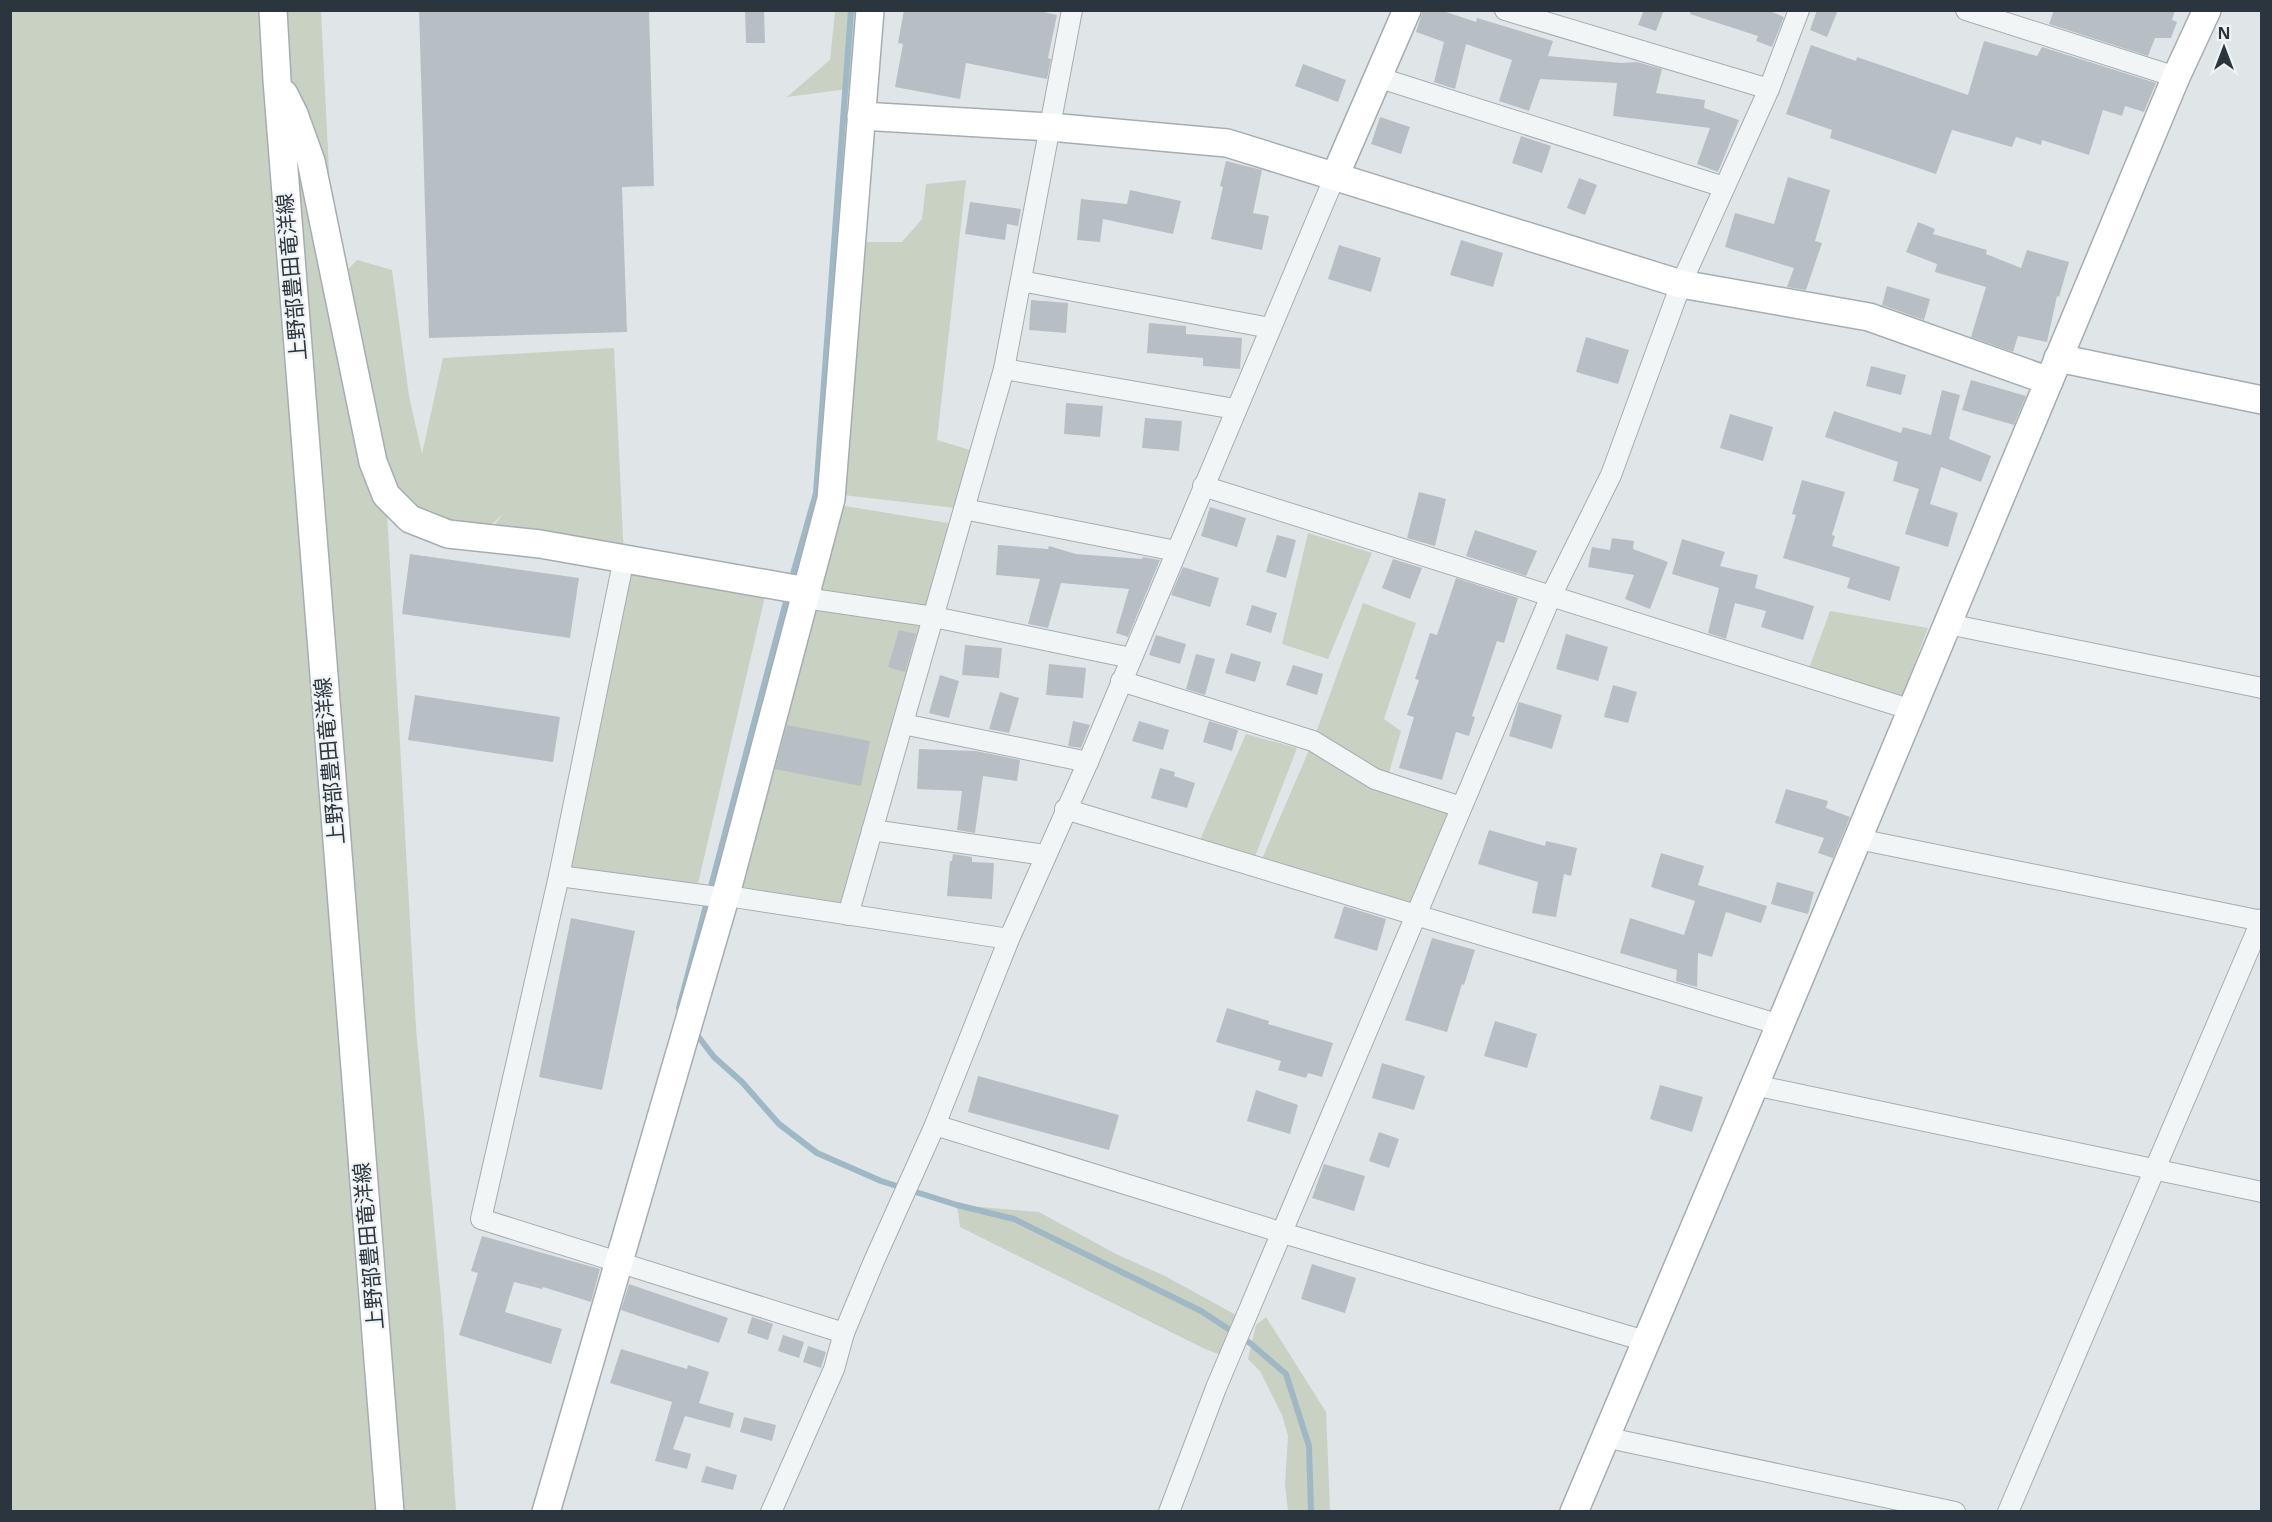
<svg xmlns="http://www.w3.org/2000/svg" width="2272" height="1522" viewBox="0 0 2272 1522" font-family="'Open Sans','Noto Sans JP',sans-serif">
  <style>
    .green { fill: #c9d1c2 }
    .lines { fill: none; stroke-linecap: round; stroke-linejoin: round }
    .stream { stroke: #9eb9c5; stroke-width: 6 }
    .building { fill: #b8bfc4 }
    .street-casing { stroke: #a6adb2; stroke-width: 22 }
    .secondary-casing { stroke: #a6adb2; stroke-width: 30 }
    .street { stroke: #f2f5f6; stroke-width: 20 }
    .secondary { stroke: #fff; stroke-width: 27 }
    .labels { text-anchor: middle; stroke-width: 4.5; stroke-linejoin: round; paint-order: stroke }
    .street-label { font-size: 21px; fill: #2a353e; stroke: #eff3f5 }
  </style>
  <rect width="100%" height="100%" fill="#e0e5e8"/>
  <g class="green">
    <polygon points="10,11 321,11 334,272 337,281 357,260 392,270 409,396 422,454 443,358 614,348 624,558 484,538 503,514 478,537 386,495 416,1028 443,1320 456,1511 11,1511"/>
    <polygon points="835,11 870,11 863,87 787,97 830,60"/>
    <polygon points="966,180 937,440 980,453 964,509 843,495 862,242 902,242 922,219 926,184"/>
    <polygon points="839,505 960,525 848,915 727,891"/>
    <polygon points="1308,533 1372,553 1328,659 1282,644"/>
    <polygon points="630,559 766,592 697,888 561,868"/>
    <polygon points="1363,603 1416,623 1384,719 1401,731 1386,783 1461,807 1418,909 1262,859 1313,741"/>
    <polygon points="1830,611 1928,628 1901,699 1808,671"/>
    <polygon points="1246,734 1297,748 1254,859 1199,842"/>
    <polygon points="957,1205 1039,1212 1116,1254 1165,1276 1245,1320 1229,1358 1205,1349 960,1227"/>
    <polygon points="1266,1317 1326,1412 1330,1511 1288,1511 1285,1484 1288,1436 1282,1415 1260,1371 1248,1359 1256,1325"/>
  </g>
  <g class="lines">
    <g class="stream">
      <polyline points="791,581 816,493 851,10"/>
      <polyline points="679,1008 788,594"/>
      <polyline points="694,1031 714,1057 742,1082 779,1124 817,1153 881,1181 957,1205 1014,1219 1201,1311 1250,1343 1286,1374 1309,1446 1311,1512"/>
    </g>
  </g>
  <g class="building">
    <polygon points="419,10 649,10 654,186 622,187 627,332 429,338"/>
    <polygon points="745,10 764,10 765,43 746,43"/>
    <polygon points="904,10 1035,10 1057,15 1048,58 1051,59 1047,79 966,63 960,99 895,87 903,44 898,43"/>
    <polygon points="1423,10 1440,10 1476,22 1477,18 1553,41 1548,56 1621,63 1637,62 1662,69 1656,93 1705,100 1704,108 1739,120 1718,172 1697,164 1710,128 1613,116 1617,83 1540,79 1529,111 1499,101 1512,60 1466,44 1455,89 1434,82 1444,42 1416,32"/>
    <polygon points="1644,10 1664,10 1656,31 1638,25"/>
    <polygon points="1691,10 1768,10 1784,17 1772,47 1756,41 1758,36 1690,14"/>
    <polygon points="1817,10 1838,10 1827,37 1810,30"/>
    <polygon points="2054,10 2175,10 2172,20 2177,22 2171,38 2155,38 2148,56 2049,24"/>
    <polygon points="1984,41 2037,56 2042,47 2156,83 2144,112 2125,106 2122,116 2103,110 2089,155 2042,140 2041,145 2016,137 2012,147 1952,130 1936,174 1830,138 1832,130 1786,114 1811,45 1856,61 1857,57 1968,95"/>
    <polygon points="1303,64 1346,80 1338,102 1295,86"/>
    <polygon points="1380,117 1410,127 1401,154 1371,144"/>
    <polygon points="1521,136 1551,146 1542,173 1512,163"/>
    <polygon points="1226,161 1262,170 1253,213 1269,216 1262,250 1211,239 1223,187 1220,186"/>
    <polygon points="1788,177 1830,190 1815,241 1822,243 1806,290 1787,287 1794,268 1725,247 1735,213 1774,224"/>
    <polygon points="1579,178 1597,185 1585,215 1567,208"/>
    <polygon points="1130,190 1181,201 1173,234 1103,219 1100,242 1077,240 1081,199 1127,204"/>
    <polygon points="970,202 1021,209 1018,226 1007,224 1005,240 965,234"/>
    <polygon points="1918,222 1935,229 1933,234 1987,250 1986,254 2021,268 2027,250 2069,262 2059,297 2057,296 2047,342 2018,336 2013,352 1971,337 1986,287 1935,272 1937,264 1906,252"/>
    <polygon points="1461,240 1503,253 1493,287 1450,275"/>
    <polygon points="1339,245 1381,258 1371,292 1328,279"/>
    <polygon points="1887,286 1930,299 1924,320 1882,305"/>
    <polygon points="1031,300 1068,303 1066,333 1029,330"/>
    <polygon points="1149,323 1186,326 1186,334 1242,338 1240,369 1203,366 1203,358 1147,353"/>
    <polygon points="1586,337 1629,350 1618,384 1576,372"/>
    <polygon points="1871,366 1906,375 1901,395 1866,386"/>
    <polygon points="1971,380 2026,396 2014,425 1962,410"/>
    <polygon points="1942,390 1960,395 1949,439 1991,456 1981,482 1941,467 1930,504 1958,513 1948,547 1905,534 1919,489 1893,481 1898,462 1825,437 1834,411 1901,433 1903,427 1931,435"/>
    <polygon points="1066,403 1103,406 1100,437 1064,434"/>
    <polygon points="1730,414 1773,427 1763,461 1720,448"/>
    <polygon points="1145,418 1182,421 1179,451 1142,448"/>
    <polygon points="1802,480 1845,492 1832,535 1835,536 1832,546 1900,567 1890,601 1847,588 1850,578 1783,558 1796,515 1792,514"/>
    <polygon points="1419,492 1446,499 1435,546 1407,538"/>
    <polygon points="1210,507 1246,518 1237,547 1201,536"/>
    <polygon points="1475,530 1537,551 1526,576 1466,556"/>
    <polygon points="1277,535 1296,540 1286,578 1266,572"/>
    <polygon points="1612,538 1634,541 1633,549 1668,562 1650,609 1625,599 1634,575 1588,567 1592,547 1610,550"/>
    <polygon points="1682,539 1725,552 1720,566 1758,575 1755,588 1814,606 1803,640 1761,627 1766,611 1735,603 1726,639 1708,633 1719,588 1672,574"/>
    <polygon points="998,545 1048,549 1049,546 1076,554 1142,559 1143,557 1160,560 1128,637 1116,633 1129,589 1061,583 1048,628 1028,624 1040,579 996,575"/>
    <polygon points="410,554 579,578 570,638 402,614"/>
    <polygon points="1393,559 1422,568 1410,599 1382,588"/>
    <polygon points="1183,567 1219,578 1210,607 1171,595"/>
    <polygon points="1456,578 1518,598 1504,643 1497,641 1472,716 1475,717 1469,736 1456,732 1442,780 1399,768 1414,717 1407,715 1419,680 1415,679 1430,633 1437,635"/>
    <polygon points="1252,605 1277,613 1271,633 1246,625"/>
    <polygon points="899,630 916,634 905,672 888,667"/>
    <polygon points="1566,634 1608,647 1598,681 1556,669"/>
    <polygon points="1156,635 1186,644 1180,664 1149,655"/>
    <polygon points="965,645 1002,648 999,678 962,675"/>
    <polygon points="1231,653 1261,662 1255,682 1225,673"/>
    <polygon points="1196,654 1215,659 1205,695 1186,689"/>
    <polygon points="1049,664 1086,668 1083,698 1046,695"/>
    <polygon points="1293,665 1323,674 1317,695 1286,685"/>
    <polygon points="940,675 959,681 949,718 929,713"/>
    <polygon points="1613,685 1637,692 1628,723 1604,717"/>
    <polygon points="1000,692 1019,698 1009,733 989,729"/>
    <polygon points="415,695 560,717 553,762 408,740"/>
    <polygon points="1519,702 1562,715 1552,749 1509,736"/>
    <polygon points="1073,721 1090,725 1081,748 1068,746"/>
    <polygon points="1139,721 1169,730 1163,750 1132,741"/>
    <polygon points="1209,721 1238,730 1232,751 1203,742"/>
    <polygon points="787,725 870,741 861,786 775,769"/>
    <polygon points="919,749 976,751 1020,760 1017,781 983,776 975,833 957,830 962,791 917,789"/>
    <polygon points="1160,768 1175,772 1174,776 1195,783 1187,808 1151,798"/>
    <polygon points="1786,789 1828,801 1826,808 1850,817 1833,858 1818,853 1824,838 1775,823"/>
    <polygon points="1489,830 1545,846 1546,841 1577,848 1571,876 1564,874 1556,917 1532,913 1538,882 1478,864"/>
    <polygon points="1661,853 1704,866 1698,885 1767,906 1761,923 1726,912 1712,957 1698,953 1697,987 1676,981 1677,970 1620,953 1630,918 1684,935 1695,901 1651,887"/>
    <polygon points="953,854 972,857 972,862 994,863 992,899 947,896 950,861 952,861"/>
    <polygon points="1777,882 1814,892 1808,914 1771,904"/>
    <polygon points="1344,906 1386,919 1377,951 1334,938"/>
    <polygon points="571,918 635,931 602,1090 539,1077"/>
    <polygon points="1432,938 1475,950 1464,985 1462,984 1447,1032 1405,1020"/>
    <polygon points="1227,1008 1269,1021 1268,1024 1333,1043 1322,1077 1308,1073 1306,1078 1278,1070 1281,1061 1216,1042"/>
    <polygon points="1495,1021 1537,1034 1527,1068 1484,1056"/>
    <polygon points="1382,1063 1425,1076 1414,1110 1372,1098"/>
    <polygon points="978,1076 1119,1115 1109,1150 968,1112"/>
    <polygon points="1660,1085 1703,1097 1692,1132 1650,1119"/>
    <polygon points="1256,1090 1298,1105 1290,1134 1247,1121"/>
    <polygon points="1379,1132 1399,1139 1389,1168 1369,1161"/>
    <polygon points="1324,1164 1365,1176 1354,1211 1312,1198"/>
    <polygon points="482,1236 600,1269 591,1302 543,1287 542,1289 514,1282 505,1312 562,1329 551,1364 459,1335 478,1273 471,1271"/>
    <polygon points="1312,1264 1356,1278 1345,1313 1301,1299"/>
    <polygon points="629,1284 728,1318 719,1343 621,1310"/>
    <polygon points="752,1317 773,1324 768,1340 747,1333"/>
    <polygon points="783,1335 804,1342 799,1358 778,1351"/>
    <polygon points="808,1346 826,1352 821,1368 803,1362"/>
    <polygon points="621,1349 687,1369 688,1365 709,1372 699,1403 734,1413 730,1428 685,1416 673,1449 691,1454 687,1469 655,1461 672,1402 610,1383"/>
    <polygon points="744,1417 776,1425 772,1441 740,1432"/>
    <polygon points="706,1466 737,1475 733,1490 701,1482"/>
  </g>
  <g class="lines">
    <g class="street-casing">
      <g id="street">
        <polyline points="1505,10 1769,89"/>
        <polyline points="1966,10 2176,77"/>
        <polyline points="1377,77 1724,187"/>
        <polyline points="1021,281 1270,328"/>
        <polyline points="1004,369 1235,409"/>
        <polyline points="1203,486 1912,710"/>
        <polyline points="964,509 1176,551"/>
        <polyline points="624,558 559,876 481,1219 844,1333"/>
        <polyline points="805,598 934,617 1131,658"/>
        <polyline points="1948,624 2262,688"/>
        <polyline points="1121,681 1313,741 1375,779 1461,807"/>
        <polyline points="903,724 1088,762"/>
        <polyline points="1065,809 1780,1025"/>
        <polyline points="872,830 1045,855"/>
        <polyline points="1858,839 2262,921"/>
        <polyline points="559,876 725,898 734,897 1009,939"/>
        <polyline points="848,915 1004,369 1072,10"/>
        <polyline points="1754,1085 2262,1192"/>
        <polyline points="935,1125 1283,1233 1645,1341"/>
        <polyline points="1604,1437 1955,1512"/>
        <polyline points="771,1512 834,1369 844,1333 874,1261 935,1125 1009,939 1088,762 1335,176"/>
        <polyline points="1169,1512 1216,1388 1551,596 1611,475 1681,284 1769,89 1799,10"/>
        <polyline points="2008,1512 2262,919"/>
      </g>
    </g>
    <g class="secondary-casing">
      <g id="secondary">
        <polyline points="273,10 277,80 390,1512"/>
        <polyline points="284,94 294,114 311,161 373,462 386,495 410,519 448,534 540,544 807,591"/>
        <polyline points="861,116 1050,127 1227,143 1681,284 1869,317 2049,381"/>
        <polyline points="1335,176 1407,10"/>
        <polyline points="2058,358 2262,400"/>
        <polyline points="546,1512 725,898 831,499 870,10"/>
        <polyline points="1574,1512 1780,1025 2176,77 2207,10"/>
      </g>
    </g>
    <use href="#street" class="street"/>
    <use href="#secondary" class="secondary"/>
  </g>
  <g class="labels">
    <g class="street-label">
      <text transform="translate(292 277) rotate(-95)" y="7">上野部豊田竜洋線</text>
      <text transform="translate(330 761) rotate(-95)" y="7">上野部豊田竜洋線</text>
      <text transform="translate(369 1246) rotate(-95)" y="7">上野部豊田竜洋線</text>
    </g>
  </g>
  <rect width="2272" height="1522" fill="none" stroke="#2a353e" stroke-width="24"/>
  <g transform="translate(2224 48)" stroke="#eff3f5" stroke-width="4.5" paint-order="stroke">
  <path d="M0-4.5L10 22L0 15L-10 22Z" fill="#2a353e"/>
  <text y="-9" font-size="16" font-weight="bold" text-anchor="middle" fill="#2a353e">N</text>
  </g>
</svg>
